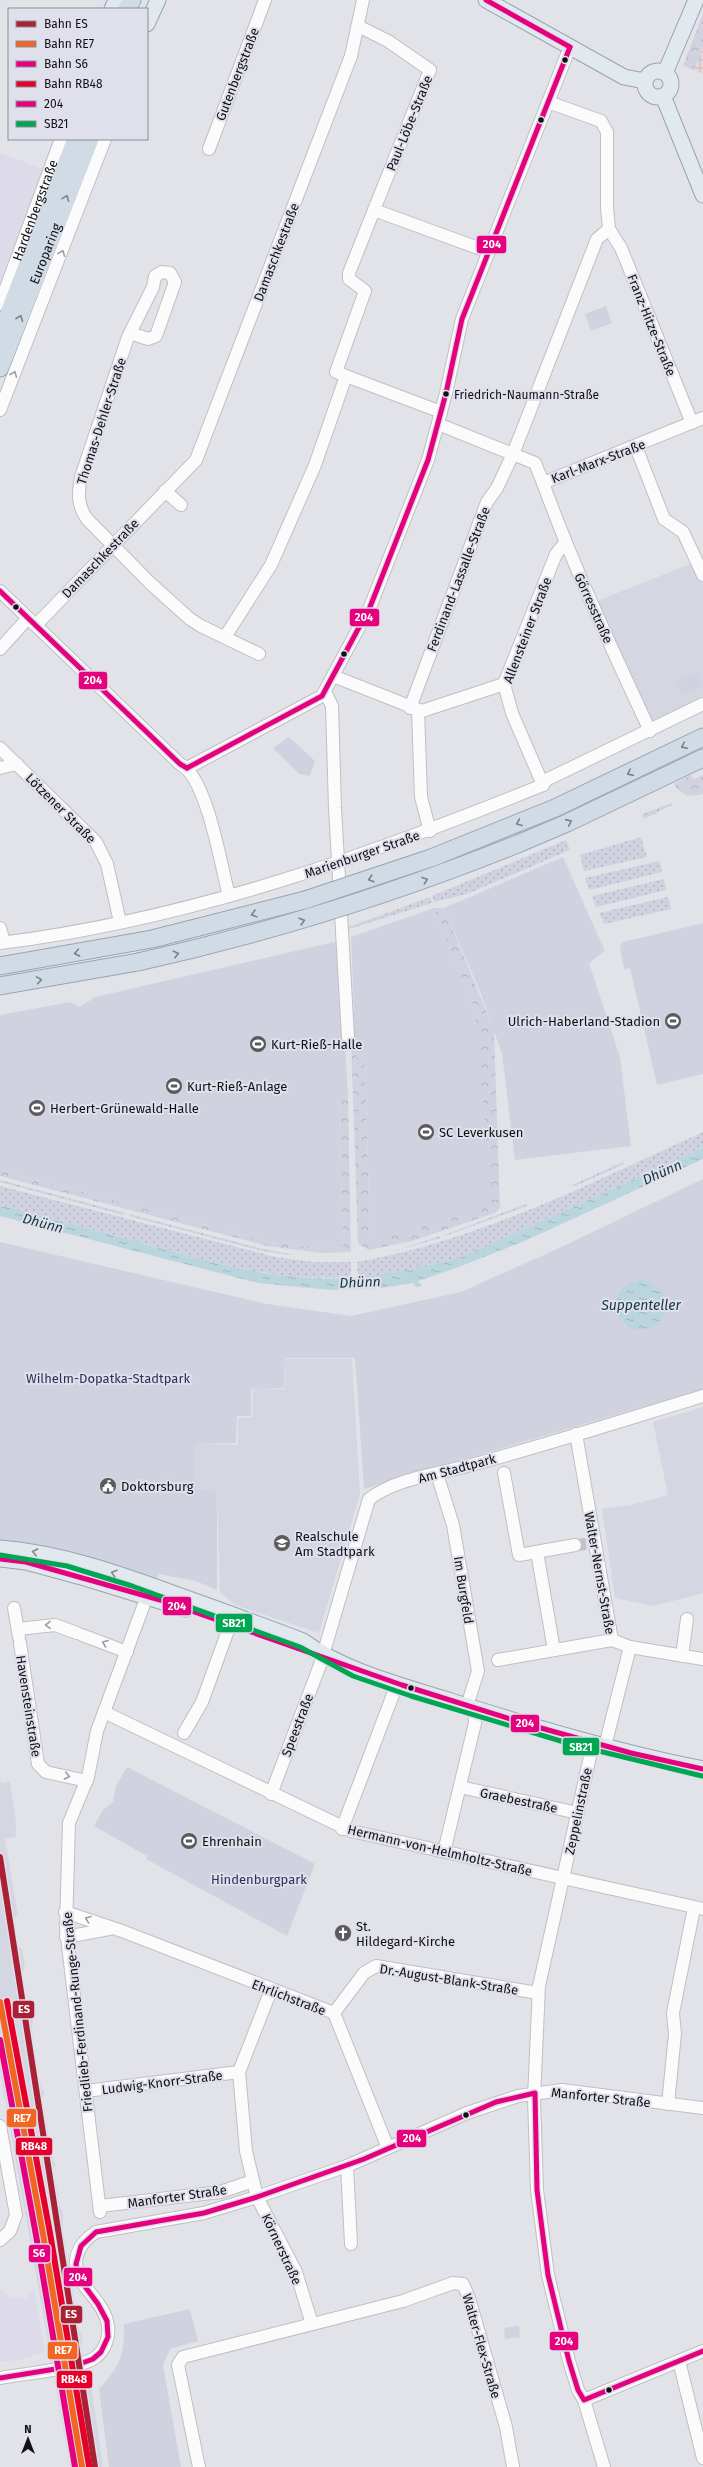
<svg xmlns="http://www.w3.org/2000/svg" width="703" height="2467" viewBox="0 0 703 2467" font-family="'Fira Sans',sans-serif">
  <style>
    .commercial { fill: #dddae9 }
    .industrial { fill: url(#industrial-grid) }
    .built { fill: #d4d6e2 }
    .grass { fill: url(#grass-dots) }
    .forest { fill: url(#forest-crowns) }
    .park { fill: #d1d2df }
    .water { fill: url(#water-ripples) }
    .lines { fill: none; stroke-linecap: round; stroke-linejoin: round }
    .stream { stroke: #bad5dd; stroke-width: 2.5 }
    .minor-tunnel { stroke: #c2c3c9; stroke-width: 12; stroke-dasharray: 12 6; stroke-linecap: butt }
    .minor-casing { stroke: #bfbfc4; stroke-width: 14 }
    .major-casing { stroke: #98a4b1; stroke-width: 17 }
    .highway-casing { stroke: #98a4b1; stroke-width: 19 }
    .minor { stroke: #fbfbfc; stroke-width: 12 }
    .major { stroke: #e1e8ee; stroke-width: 15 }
    .highway { stroke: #d0dbe6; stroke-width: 17 }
    .highway-bridge-casing { stroke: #98a4b1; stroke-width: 19; stroke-linecap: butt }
    .highway-bridge { stroke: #d0dbe6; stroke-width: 17 }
    .bus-1-casing { stroke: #dfe0ec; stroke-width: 8 }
    .bus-2-casing { stroke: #dfe0ec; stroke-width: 8 }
    .bus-1 { stroke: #e5007d; stroke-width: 5 }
    .bus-2 { stroke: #00a651; stroke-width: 5 }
    .rail-1-casing { stroke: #dfe0ec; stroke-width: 9 }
    .rail-2-casing { stroke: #dfe0ec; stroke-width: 9 }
    .rail-3-casing { stroke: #dfe0ec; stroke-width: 9 }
    .rail-4-casing { stroke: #dfe0ec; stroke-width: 9 }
    .rail-1 { stroke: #aa2135; stroke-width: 6 }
    .rail-2 { stroke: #f26522; stroke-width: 6 }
    .rail-3 { stroke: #e6007e; stroke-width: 6 }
    .rail-4 { stroke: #e4002b; stroke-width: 6 }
    .oneway { stroke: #7a8088 }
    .oneway2 { stroke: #9d9d9f }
    .oneway3 { stroke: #83878c }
    .bus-dot { fill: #101014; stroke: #dfe0ec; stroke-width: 1.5 }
    .labels { text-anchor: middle; stroke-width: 4; stroke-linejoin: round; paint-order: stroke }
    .bus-label { font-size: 12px; fill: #101014; stroke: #dfe0ec; text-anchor: start }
    .street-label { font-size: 13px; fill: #101014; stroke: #dfe0ec }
    .poi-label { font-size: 13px; fill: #101014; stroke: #dfe0ec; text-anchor: start }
    .park-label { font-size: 13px; fill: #302e58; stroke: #dfe0ec }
    .water-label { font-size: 14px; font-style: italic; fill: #133840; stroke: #dfe0ec }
    .line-badge { stroke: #dfe0ec; stroke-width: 1.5 }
    .badge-label { font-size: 11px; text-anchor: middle; font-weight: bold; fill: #fff }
  </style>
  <defs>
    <pattern id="industrial-grid" width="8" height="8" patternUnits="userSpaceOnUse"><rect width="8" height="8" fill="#e6d8dd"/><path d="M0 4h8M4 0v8" fill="none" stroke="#c4b8bd"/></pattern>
    <pattern id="grass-dots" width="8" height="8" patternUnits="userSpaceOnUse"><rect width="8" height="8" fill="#d1d2df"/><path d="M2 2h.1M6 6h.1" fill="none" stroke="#b2b3be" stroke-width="1.8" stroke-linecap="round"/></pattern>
    <pattern id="forest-crowns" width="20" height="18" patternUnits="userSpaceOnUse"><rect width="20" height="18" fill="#d1d2df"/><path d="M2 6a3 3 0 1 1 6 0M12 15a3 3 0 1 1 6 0" fill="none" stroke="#b2b3be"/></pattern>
    <pattern id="water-ripples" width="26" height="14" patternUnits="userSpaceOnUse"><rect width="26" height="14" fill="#bad5dd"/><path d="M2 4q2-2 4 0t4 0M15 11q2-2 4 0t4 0" fill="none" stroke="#9fb6bd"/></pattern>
  </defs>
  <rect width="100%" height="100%" fill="#e2e3e9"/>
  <g class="commercial">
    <polygon points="0,153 43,169 1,279 0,278"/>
    <polygon points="34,2289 45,2352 18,2360 0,2362 0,2290 10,2298 27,2298"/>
  </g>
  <polygon class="industrial" points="703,47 703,74 694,70"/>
  <g class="built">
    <polygon points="693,563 703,585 703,696 652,723 597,601"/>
    <polygon points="285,1359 352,1359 360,1494 319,1633 235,1605 220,1592 217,1493 196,1489 194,1444 238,1445 238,1418 252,1417 253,1389 285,1389"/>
    <polygon points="703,1407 703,1593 654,1606 615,1598 602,1509 631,1505 668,1495 653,1422"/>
    <polygon points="0,1778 1,1783 10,1782 16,1822 16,1837 5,1839 18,1916 14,1917 18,1946 22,1949 25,1967 22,1973 29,2013 33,2018 32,2030 39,2082 44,2093 42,2099 52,2156 56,2165 53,2169 60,2208 63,2211 63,2231 79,2331 82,2336 83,2342 81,2345 85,2373 91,2385 103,2467 70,2467 0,2071"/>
  </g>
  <g class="grass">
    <polygon points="672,803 672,805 644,819 642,814"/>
    <polygon points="641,837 647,857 584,871 580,855"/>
    <polygon points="566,840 570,850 467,894 434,902 432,896"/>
    <polygon points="660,861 662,872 589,890 585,878"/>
    <polygon points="664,879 666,890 596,907 592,896"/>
    <polygon points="430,897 432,903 349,929 349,927"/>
    <polygon points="668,897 671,909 604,924 599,913"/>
    <path d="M703,1132V1148L464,1256L408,1272L358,1278L357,1262C478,1241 591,1183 703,1132Z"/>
    <polygon points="623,1162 624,1164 573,1187 572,1185"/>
    <polygon points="0,1180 125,1213 124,1215 0,1182"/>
    <polygon points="0,1186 275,1257 314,1262 351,1262 351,1278 292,1277 232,1267 0,1205"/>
    <polygon points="526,1204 527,1206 445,1236 445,1235"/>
    <polygon points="129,1214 263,1249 290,1254 290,1255 263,1251 129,1216"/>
    <polygon points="440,1236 440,1238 388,1253"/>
  </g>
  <g class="forest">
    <polygon points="703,14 703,47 694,70 683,66"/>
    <path d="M691,775L694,779L703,775V794C689,797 683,797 674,784Z"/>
    <polygon points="434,908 444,908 494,1030 500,1208 495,1213 412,1241 369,1250 358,1244 350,1011 354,1010 356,1057 365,1058 370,1241 475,1010"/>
    <polygon points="339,1095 348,1095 351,1252 321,1253 267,1246 0,1176 0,1170 271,1242 310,1247 343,1248"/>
  </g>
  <g class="park">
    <polygon points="606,306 612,323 591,331 585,314"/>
    <polygon points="698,672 703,685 682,696 675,683"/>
    <polygon points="289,737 315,761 310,776 299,774 273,748"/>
    <polygon points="563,857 605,951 589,963 620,1057 631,1146 515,1160 502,1054 481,994 444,908"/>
    <polygon points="434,908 475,1010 492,1205 370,1241 365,1058 356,1057 351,937"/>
    <polygon points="703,923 703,1074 657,1085 630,968 624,969 620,947 623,942"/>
    <polygon points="339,941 348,1095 339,1096 343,1248 310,1247 271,1242 0,1170 0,1015 70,1002 80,1007 95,997"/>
    <polygon points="703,1179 703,1389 364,1489 355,1358 285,1358 284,1388 251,1389 251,1416 237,1416 236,1443 194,1444 196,1489 217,1492 217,1590 196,1581 159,1574 155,1582 20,1542 0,1541 0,1242 267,1304 351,1316 461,1292 555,1250"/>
    <polygon points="127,1767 315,1864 287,1936 146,1859 147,1856 94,1826 103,1810 113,1802 116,1786"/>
    <path d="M190,2309L198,2341L170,2349L163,2365L181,2467H109L99,2389C121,2364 124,2357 124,2324Z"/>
    <polygon points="519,2326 520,2337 505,2339 504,2328"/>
  </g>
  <g class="water">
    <path d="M703,1148V1159L527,1240L456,1268L418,1281L422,1286L416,1287L413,1283L381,1288L331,1290L258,1283L0,1216V1205L232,1267C321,1285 377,1282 464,1256Z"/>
    <circle cx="641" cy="1305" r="25"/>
  </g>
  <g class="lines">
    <polyline class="stream" points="416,1272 422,1262"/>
    <polyline class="minor-tunnel" points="575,1545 586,1544"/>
    <g class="minor-casing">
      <g id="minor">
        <polyline points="358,26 388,41 430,70 374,210 489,252"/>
        <polyline points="209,149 265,0"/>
        <polyline points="609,229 621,248 692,423"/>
        <path id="s1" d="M0,304L61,139"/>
        <path d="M130,333L148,339L156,336L175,282L170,273L162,272L155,276L153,287L128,337L81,477C78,493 77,505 87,519L150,583L190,619L201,626L259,654"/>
        <polyline points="346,376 336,372 365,291 349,279 349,273 374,210"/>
        <polyline points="0,410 105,139"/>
        <polyline points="438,424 535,463 543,483 703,418"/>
        <polyline points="636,447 664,519 683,532 703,575"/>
        <path d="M543,483C574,568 612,649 650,731"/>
        <polyline points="165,491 181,505"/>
        <path d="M0,591L180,764C207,777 221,866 229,896"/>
        <polyline points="36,625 196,460 351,56 363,0"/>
        <polyline points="225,637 271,565 315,465 346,376 441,412"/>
        <polyline points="0,649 28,618"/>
        <polyline points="333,676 422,711 504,684"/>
        <polyline points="325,692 332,706 335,808 348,1037"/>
        <polyline points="410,708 487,502 497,488 513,454 597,239 609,229 607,208 607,132 601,121 548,102"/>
        <polyline points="418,710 421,797 430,831"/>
        <polyline points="0,748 96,842 107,864 120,922"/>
        <polyline points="0,768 17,764"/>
        <polyline points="187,768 322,696 370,607 428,460 446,393 462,319 570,47"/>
        <polyline points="543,785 512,713 504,684 556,554 565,543"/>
        <polyline points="0,928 4,942"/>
        <path d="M0,943C188,920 368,856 543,785L546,780L703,704"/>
        <polyline points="576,1434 612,1640 630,1647 605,1746"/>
        <polyline points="504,1473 519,1555 575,1545"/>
        <polyline points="437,1474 453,1525 478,1671 467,1706"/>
        <polyline points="537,1552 554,1650"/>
        <polyline points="14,1608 19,1637"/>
        <polyline points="18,1629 55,1625 77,1633"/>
        <polyline points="82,1635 127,1652"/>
        <polyline points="20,1643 38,1764 46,1772 87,1781"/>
        <polyline points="630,1647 703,1659"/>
        <polyline points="682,1656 687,1619"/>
        <polyline points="498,1660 612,1640"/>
        <polyline points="104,1712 351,1831 703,1909"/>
        <polyline points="184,1733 202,1702 230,1625"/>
        <polyline points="593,1743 539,1986 534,2098 537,2190 548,2275 569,2361 578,2390 584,2400 604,2467"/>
        <polyline points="460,1787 578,1813"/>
        <path d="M271,1794L320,1665L369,1499C399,1477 440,1474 475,1464C552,1443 627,1419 703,1396"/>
        <polyline points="342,1829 397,1684"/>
        <polyline points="444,1852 475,1723 474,1708"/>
        <polyline points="65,1912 122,1931 334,2013 388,2148"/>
        <polyline points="66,1937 109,1929"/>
        <polyline points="271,1990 239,2072 246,2151 257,2197 296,2272 312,2324"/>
        <polyline points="334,2013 364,1973 376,1966 538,1993"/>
        <polyline points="86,2091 239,2072"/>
        <polyline points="668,2104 675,2034 673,2013 694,1908"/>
        <polyline points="0,2126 16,2215 10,2231 0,2240"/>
        <polyline points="347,2166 351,2244"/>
        <polyline points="100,2206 220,2192 253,2181"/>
        <polyline points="100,2212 66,1929 69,1823 88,1777 97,1731 150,1588"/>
        <polyline points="679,2361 703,2458"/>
        <path d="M0,2378C22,2374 76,2369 93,2359C106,2351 111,2334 107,2321C103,2305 87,2291 78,2277C72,2258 79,2243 96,2232L204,2213L257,2197L347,2166L467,2113L518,2096L562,2090L703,2108"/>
        <polyline points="584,2400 703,2351"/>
        <polyline points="199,2467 178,2365 183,2357 403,2301 453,2283 463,2284 469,2298 506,2427 513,2467"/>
      </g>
    </g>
    <g class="major-casing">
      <g id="major">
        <polyline points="486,0 624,77 645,81"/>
        <polyline points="112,9 116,0"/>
        <polyline points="147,24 158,0"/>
        <circle cx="658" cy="84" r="13"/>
        <polyline points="665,73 696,0"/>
        <polyline points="663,96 703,195"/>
        <path d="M0,1548C62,1553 120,1574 178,1595C220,1610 262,1625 303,1641C346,1672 401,1685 451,1701C534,1727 618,1752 703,1769"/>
        <polyline points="0,1559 26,1562 85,1578 186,1609"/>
      </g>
    </g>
    <g class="highway-casing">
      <g id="highway">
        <polyline points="127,9 132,0"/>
        <polyline points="0,336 76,139"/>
        <path id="s2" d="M0,368L90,139"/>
        <polyline points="555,808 703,737"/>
        <polyline points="520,843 567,823 703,758"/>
        <polyline points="0,966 152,939 305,900"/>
        <polyline points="0,986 138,962"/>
      </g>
    </g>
    <use href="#minor" class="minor"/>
    <use href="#major" class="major"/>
    <use href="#highway" class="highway"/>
    <g class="highway-bridge-casing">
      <g id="highway-bridge">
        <polyline points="305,900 431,858 555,808"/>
        <path d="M138,962C269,933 396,893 520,843"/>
      </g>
    </g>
    <use href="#highway-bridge" class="highway-bridge"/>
    <g class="bus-1-casing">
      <g id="bus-1">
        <polyline points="486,0 570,47"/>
        <polyline points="0,591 180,764 187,768"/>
        <polyline points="187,768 322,696 370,607 428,460 446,393 462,319 570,47"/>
        <polyline points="0,1559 26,1562 160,1600 402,1685 523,1723 631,1753 703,1769"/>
        <polyline points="0,2378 74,2366 93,2359 101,2352 108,2337 107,2321 98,2304 78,2277 76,2264 81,2246 96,2232 204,2213 257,2197 364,2159 496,2102 535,2093 537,2190 548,2275 569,2361 578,2390 584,2400 703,2351"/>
      </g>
    </g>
    <g class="bus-2-casing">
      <polyline id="bus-2" points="0,1555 67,1566 132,1586 300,1647 353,1676 411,1696 574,1745 702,1776"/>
    </g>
    <use href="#bus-1" class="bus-1"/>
    <use href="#bus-2" class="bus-2"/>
    <g class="rail-1-casing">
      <polyline id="rail-1" points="0,1857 95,2467"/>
    </g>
    <g class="rail-2-casing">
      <polyline id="rail-2" points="0,2002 43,2234 82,2467"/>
    </g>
    <g class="rail-3-casing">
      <polyline id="rail-3" points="0,2040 36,2235 75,2467"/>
    </g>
    <g class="rail-4-casing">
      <polyline id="rail-4" points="7,2001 50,2233 89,2466"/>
    </g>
    <use href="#rail-1" class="rail-1"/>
    <use href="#rail-2" class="rail-2"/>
    <use href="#rail-3" class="rail-3"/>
    <use href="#rail-4" class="rail-4"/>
  </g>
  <defs><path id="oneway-chevron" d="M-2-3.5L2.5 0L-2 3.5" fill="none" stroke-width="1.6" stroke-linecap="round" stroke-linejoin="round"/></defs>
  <g class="oneway">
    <use href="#oneway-chevron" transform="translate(66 198) rotate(-69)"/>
    <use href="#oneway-chevron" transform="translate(20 318) rotate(-68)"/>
    <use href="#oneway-chevron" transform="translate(684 746) rotate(154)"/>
    <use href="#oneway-chevron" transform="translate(630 773) rotate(154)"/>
    <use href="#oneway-chevron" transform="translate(569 822) rotate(-24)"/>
    <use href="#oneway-chevron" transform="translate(519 823) rotate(157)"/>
    <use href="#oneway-chevron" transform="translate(371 879) rotate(162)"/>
    <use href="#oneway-chevron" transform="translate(425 880) rotate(-20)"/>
    <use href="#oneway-chevron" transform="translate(254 914) rotate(165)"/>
    <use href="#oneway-chevron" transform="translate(302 921) rotate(-16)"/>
    <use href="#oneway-chevron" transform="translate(77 953) rotate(169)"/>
    <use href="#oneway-chevron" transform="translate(176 954) rotate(-13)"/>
    <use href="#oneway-chevron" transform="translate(39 980) rotate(-9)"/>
  </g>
  <g class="oneway2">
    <use href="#oneway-chevron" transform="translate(62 253) rotate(-69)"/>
    <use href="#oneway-chevron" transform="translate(14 374) rotate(-68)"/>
    <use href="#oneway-chevron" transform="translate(48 1625) rotate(179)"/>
    <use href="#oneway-chevron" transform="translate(105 1643) rotate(-159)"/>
    <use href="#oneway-chevron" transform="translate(67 1776) rotate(11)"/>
    <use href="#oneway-chevron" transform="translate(88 1919) rotate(-159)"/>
  </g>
  <g class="oneway3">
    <use href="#oneway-chevron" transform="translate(35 1552) rotate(-168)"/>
    <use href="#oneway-chevron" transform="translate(114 1573) rotate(-162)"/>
  </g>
  <defs>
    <g id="stadium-disc" transform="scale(0.9)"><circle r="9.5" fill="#5a5a5f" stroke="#dfe0ec"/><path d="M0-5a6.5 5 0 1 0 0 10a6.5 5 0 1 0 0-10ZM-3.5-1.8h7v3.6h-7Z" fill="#fff"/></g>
    <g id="civic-disc" transform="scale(0.9)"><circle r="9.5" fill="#5a5a5f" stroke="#dfe0ec"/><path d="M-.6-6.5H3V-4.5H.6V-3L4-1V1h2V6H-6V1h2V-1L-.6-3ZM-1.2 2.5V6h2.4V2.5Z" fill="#fff"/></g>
    <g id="school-disc" transform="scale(0.9)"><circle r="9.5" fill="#5a5a5f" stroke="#dfe0ec"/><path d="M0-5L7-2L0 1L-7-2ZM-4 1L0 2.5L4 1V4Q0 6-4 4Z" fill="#fff"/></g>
    <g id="church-disc" transform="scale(0.9)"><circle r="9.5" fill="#5a5a5f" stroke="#dfe0ec"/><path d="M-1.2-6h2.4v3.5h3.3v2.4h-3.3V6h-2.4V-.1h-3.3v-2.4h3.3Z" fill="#fff"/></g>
  </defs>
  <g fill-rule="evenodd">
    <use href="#stadium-disc" x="673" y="1021"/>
    <use href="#stadium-disc" x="258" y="1044"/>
    <use href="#stadium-disc" x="174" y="1086"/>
    <use href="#stadium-disc" x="37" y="1108"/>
    <use href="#stadium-disc" x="426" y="1132"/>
    <use href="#civic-disc" x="108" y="1486"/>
    <use href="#school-disc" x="282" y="1543"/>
    <use href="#stadium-disc" x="189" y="1841"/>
    <use href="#church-disc" x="343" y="1933"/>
  </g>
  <g class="bus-dot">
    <circle cx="565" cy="60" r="3.5"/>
    <circle cx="541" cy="120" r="3.5"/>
    <circle cx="446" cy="394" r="3.5"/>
    <circle cx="16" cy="607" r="3.5"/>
    <circle cx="344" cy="654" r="3.5"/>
    <circle cx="411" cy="1688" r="3.5"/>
    <circle cx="466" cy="2115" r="3.5"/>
    <circle cx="609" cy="2390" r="3.5"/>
  </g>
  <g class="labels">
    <g class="bus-label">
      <text x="454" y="399">Friedrich-Naumann-Straße</text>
    </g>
    <g class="street-label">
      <text transform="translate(237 74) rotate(-69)" y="5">Gutenbergstraße</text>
      <text transform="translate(409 123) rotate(-68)" y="5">Paul-Löbe-Straße</text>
      <text dy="5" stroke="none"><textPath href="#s1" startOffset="100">Hardenbergstraße</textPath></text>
      <text transform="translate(276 252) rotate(-69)" y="5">Damaschkestraße</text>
      <text dy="5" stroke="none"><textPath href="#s2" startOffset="123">Europaring</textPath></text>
      <text transform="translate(652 325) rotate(68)" y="5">Franz-Hitze-Straße</text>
      <text transform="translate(101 421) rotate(-72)" y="5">Thomas-Dehler-Straße</text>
      <text transform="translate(598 461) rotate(-21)" y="5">Karl-Marx-Straße</text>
      <text transform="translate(100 558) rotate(-46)" y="5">Damaschkestraße</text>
      <text transform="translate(458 579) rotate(-69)" y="5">Ferdinand-Lassalle-Straße</text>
      <text transform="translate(594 608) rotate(66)" y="5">Görresstraße</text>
      <text transform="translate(527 630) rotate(-69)" y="5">Allensteiner Straße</text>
      <text transform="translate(61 808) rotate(45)" y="5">Lötzener Straße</text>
      <text transform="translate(362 854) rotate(-19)" y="5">Marienburger Straße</text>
      <text transform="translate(457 1468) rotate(-15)" y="5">Am Stadtpark</text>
      <text transform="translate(600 1573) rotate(80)" y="5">Walter-Nernst-Straße</text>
      <text transform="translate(464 1590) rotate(81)" y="5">Im Burgfeld</text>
      <text transform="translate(29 1706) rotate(81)" y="5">Havensteinstraße</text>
      <text transform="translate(297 1725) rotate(-69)" y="5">Speestraße</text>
      <text transform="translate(519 1800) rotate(12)" y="5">Graebestraße</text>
      <text transform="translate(578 1811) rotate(-78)" y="5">Zeppelinstraße</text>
      <text transform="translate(440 1850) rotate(13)" y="5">Hermann-von-Helmholtz-Straße</text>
      <text transform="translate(449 1979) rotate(9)" y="5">Dr.-August-Blank-Straße</text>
      <text transform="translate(289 1997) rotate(21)" y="5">Ehrlichstraße</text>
      <text transform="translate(77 2012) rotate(-96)" y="5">Friedlieb-Ferdinand-Runge-Straße</text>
      <text transform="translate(162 2082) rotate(-7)" y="5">Ludwig-Knorr-Straße</text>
      <text transform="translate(601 2097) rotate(6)" y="5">Manforter Straße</text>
      <text transform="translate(177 2196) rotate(-8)" y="5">Manforter Straße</text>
      <text transform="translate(282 2249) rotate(65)" y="5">Körnerstraße</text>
      <text transform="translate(482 2346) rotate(74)" y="5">Walter-Flex-Straße</text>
    </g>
    <g class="poi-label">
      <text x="660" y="1026" text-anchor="end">Ulrich-Haberland-Stadion</text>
      <text x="271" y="1049">Kurt-Rieß-Halle</text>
      <text x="187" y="1091">Kurt-Rieß-Anlage</text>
      <text x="50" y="1113">Herbert-Grünewald-Halle</text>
      <text x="439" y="1137">SC Leverkusen</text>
      <text x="121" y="1491">Doktorsburg</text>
      <text x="295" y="1541">Realschule<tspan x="295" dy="15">Am Stadtpark</tspan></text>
      <text x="202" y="1846">Ehrenhain</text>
      <text x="356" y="1931">St.<tspan x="356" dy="15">Hildegard-Kirche</tspan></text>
    </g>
    <g class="park-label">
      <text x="108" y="1383">Wilhelm-Dopatka-Stadtpark</text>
      <text x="259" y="1884">Hindenburgpark</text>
    </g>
    <g class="water-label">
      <text transform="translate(662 1172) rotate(-24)" y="5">Dhünn</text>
      <text transform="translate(43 1223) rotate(15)" y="5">Dhünn</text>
      <text transform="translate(360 1282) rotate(-2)" y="5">Dhünn</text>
      <text x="641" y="1310">Suppenteller</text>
    </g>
  </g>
  <g class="line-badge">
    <rect x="476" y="235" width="31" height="19" rx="4" fill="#e5007d"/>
    <rect x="349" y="608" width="31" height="19" rx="4" fill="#e5007d"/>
    <rect x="78" y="671" width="30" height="19" rx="4" fill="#e5007d"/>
    <rect x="162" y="1596" width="30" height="20" rx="4" fill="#e5007d"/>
    <rect x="215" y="1613" width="38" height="20" rx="4" fill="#00a651"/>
    <rect x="510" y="1714" width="30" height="19" rx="4" fill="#e5007d"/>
    <rect x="562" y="1737" width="38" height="19" rx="4" fill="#00a651"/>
    <rect x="12" y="2000" width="23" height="19" rx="4" fill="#aa2135"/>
    <rect x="6" y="2108" width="31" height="20" rx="4" fill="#f26522"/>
    <rect x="396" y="2129" width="31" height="19" rx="4" fill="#e5007d"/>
    <rect x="15" y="2137" width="38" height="19" rx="4" fill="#e4002b"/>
    <rect x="28" y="2244" width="23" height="19" rx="4" fill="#e6007e"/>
    <rect x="63" y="2267" width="30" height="20" rx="4" fill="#e5007d"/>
    <rect x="60" y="2305" width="23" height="19" rx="4" fill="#aa2135"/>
    <rect x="549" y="2331" width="30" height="20" rx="4" fill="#e5007d"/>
    <rect x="47" y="2341" width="31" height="19" rx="4" fill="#f26522"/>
    <rect x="56" y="2370" width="37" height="19" rx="4" fill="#e4002b"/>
  </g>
  <g class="badge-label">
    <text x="492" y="248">204</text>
    <text x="364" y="621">204</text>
    <text x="93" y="684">204</text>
    <text x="177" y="1610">204</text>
    <text x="234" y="1627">SB21</text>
    <text x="525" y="1727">204</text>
    <text x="581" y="1751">SB21</text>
    <text x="24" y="2013">ES</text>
    <text x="22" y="2122">RE7</text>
    <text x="412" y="2142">204</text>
    <text x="34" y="2150">RB48</text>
    <text x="39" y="2257">S6</text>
    <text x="78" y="2281">204</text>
    <text x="71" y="2318">ES</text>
    <text x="564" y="2345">204</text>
    <text x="63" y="2354">RE7</text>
    <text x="74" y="2383">RB48</text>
  </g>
  <rect x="8" y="8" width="140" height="132" fill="#dfe0ec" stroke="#8c8d96"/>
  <rect x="16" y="21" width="20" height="6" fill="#aa2135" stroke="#8c8d96"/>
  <text x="44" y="28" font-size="12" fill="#101014">Bahn ES</text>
  <rect x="16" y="41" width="20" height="6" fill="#f26522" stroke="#8c8d96"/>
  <text x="44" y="48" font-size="12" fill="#101014">Bahn RE7</text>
  <rect x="16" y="61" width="20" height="6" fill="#e6007e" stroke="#8c8d96"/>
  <text x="44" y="68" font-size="12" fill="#101014">Bahn S6</text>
  <rect x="16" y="81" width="20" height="6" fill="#e4002b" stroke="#8c8d96"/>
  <text x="44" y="88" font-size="12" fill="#101014">Bahn RB48</text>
  <rect x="16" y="101" width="20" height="6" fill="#e5007d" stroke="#8c8d96"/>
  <text x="44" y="108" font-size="12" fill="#101014">204</text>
  <rect x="16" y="121" width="20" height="6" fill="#00a651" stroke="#8c8d96"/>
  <text x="44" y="128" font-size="12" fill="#101014">SB21</text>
  <g transform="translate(28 2439)" stroke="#dfe0ec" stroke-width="3" paint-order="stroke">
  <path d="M0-3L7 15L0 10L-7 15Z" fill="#101014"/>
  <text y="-6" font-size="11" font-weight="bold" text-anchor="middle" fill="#101014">N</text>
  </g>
</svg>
